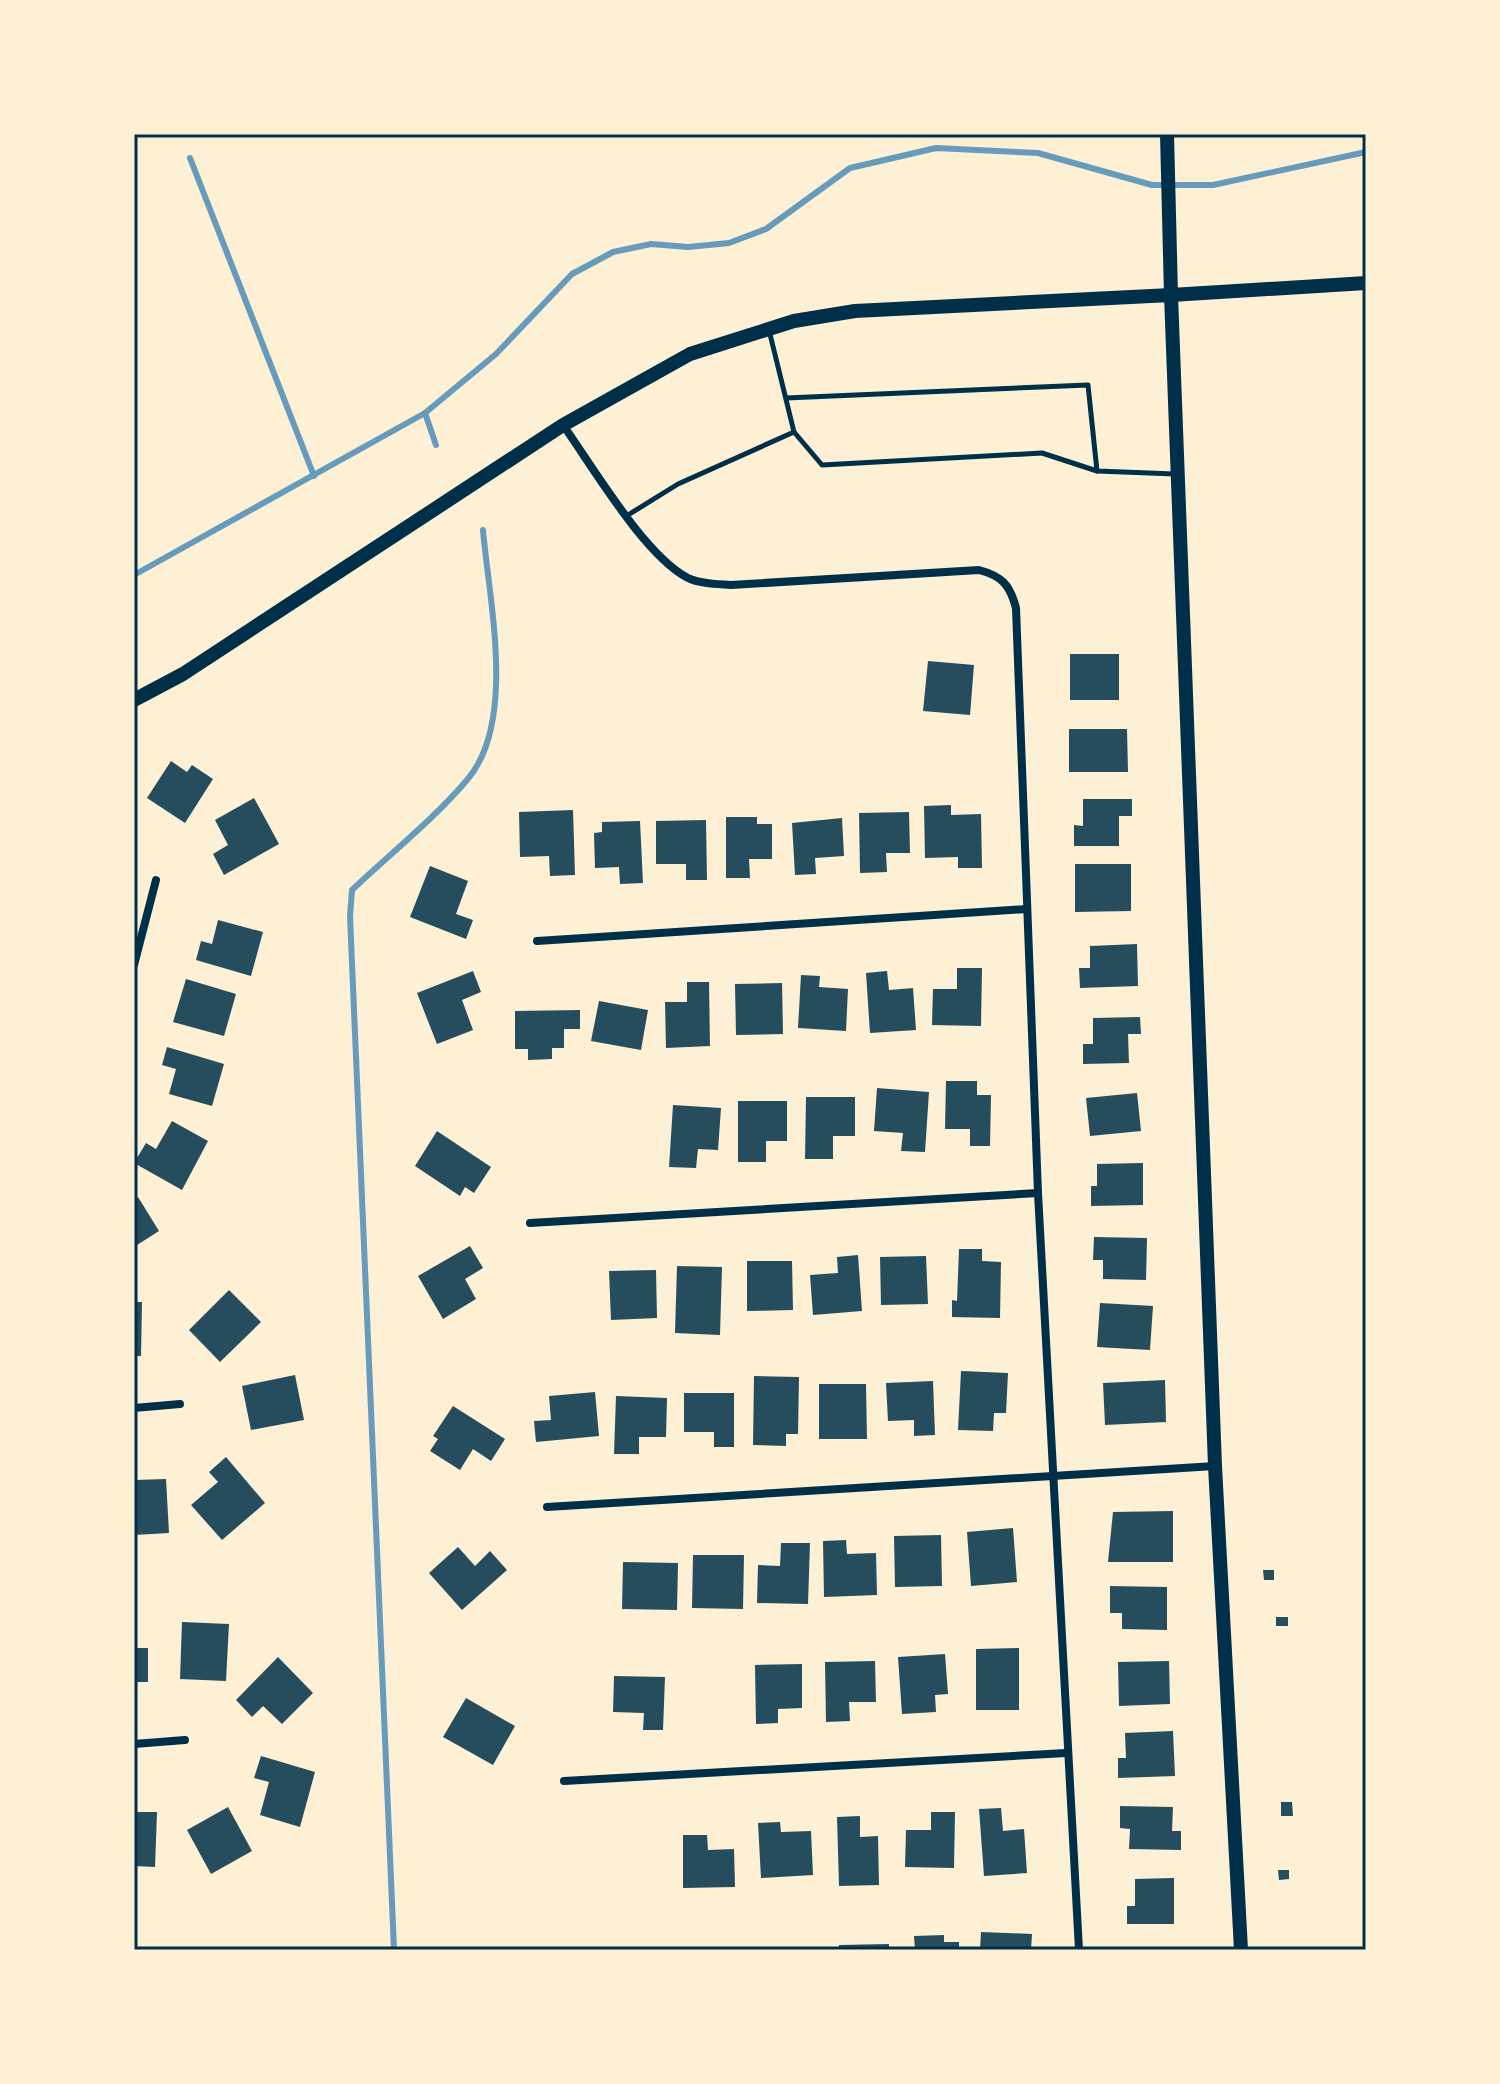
<svg xmlns="http://www.w3.org/2000/svg" width="1500" height="2084" viewBox="0 0 1500 2084" font-family="Montserrat,sans-serif">
  <style>
    .lines { fill: none; stroke-linecap: round; stroke-linejoin: round }
    .stream { stroke: #669bbc; stroke-width: 6 }
    .building { fill: #264d5e }
    .service { stroke: #003049; stroke-width: 5 }
    .minor { stroke: #003049; stroke-width: 8 }
    .tertiary { stroke: #003049; stroke-width: 14 }
    .secondary { stroke: #003049; stroke-width: 14 }
    .neatline { fill: none; stroke: #003049; stroke-width: 3 }
  </style>
  <rect width="100%" height="100%" fill="#fdf0d5"/>
  <g class="lines">
    <g class="stream">
      <polyline points="190,158 314,476"/>
      <polyline points="425,413 436,445"/>
      <polyline points="134,575 425,413 496,354 572,274 613,252 651,244 688,247 729,243 766,229 850,168 936,148 1038,153 1152,185 1213,185 1366,152"/>
      <path d="M394,1950L350,916L352,890C390,854 433,820 467,780C517,722 489,601 483,530"/>
    </g>
  </g>
  <g class="building">
    <rect x="1070" y="654" width="49" height="46"/>
    <polygon points="928,661 974,665 970,715 923,711"/>
    <polygon points="1069,729 1127,729 1128,772 1069,772"/>
    <polygon points="171,761 187,772 192,765 213,779 185,823 147,798"/>
    <polygon points="254,798 279,844 224,875 213,854 228,845 215,820"/>
    <polygon points="1083,799 1132,799 1132,816 1119,816 1119,846 1074,846 1074,825 1083,826"/>
    <polygon points="951,805 951,815 981,814 982,868 958,868 958,857 925,858 924,806"/>
    <polygon points="573,810 575,875 550,876 549,856 520,857 519,812"/>
    <polygon points="909,812 910,853 886,853 887,872 860,873 859,813"/>
    <polygon points="726,817 757,817 757,824 772,824 772,859 749,859 750,878 726,878"/>
    <polygon points="842,818 844,856 815,858 816,874 795,875 792,823"/>
    <polygon points="706,820 707,880 686,880 686,864 656,864 656,821"/>
    <polygon points="640,821 643,883 620,884 619,867 595,868 594,833 602,832 602,822"/>
    <polygon points="1075,864 1131,864 1131,911 1075,912"/>
    <polygon points="430,866 468,881 456,914 473,920 466,939 410,917"/>
    <polygon points="218,920 263,932 251,976 196,960 201,941 212,944"/>
    <polygon points="1137,944 1138,986 1080,988 1079,968 1090,968 1090,946"/>
    <polygon points="957,968 982,968 981,1026 932,1025 933,989 957,989"/>
    <polygon points="473,971 481,992 462,1000 473,1030 437,1044 417,993"/>
    <polygon points="887,971 889,990 913,988 916,1030 870,1033 866,973"/>
    <polygon points="801,975 820,976 819,987 848,989 846,1031 798,1028"/>
    <polygon points="186,979 236,994 224,1036 173,1022"/>
    <polygon points="687,982 709,982 710,1046 666,1048 665,1002 687,1002"/>
    <polygon points="782,983 783,1034 736,1035 735,984"/>
    <polygon points="599,1001 648,1010 641,1050 591,1041"/>
    <polygon points="580,1010 580,1029 564,1029 564,1048 552,1048 552,1059 528,1060 528,1049 515,1049 515,1011"/>
    <polygon points="1140,1017 1141,1034 1128,1034 1129,1063 1083,1064 1083,1044 1093,1044 1093,1018"/>
    <polygon points="167,1047 224,1064 212,1106 169,1094 176,1069 162,1065"/>
    <polygon points="946,1081 977,1081 977,1095 991,1095 990,1146 970,1146 970,1129 945,1129"/>
    <polygon points="877,1088 929,1092 925,1152 901,1151 903,1133 874,1131"/>
    <polygon points="1137,1093 1141,1131 1090,1136 1086,1098"/>
    <polygon points="806,1097 855,1097 855,1136 833,1136 833,1159 805,1159"/>
    <polygon points="738,1101 787,1101 787,1141 766,1141 766,1162 738,1162"/>
    <polygon points="673,1105 721,1108 718,1150 698,1149 696,1168 669,1167"/>
    <polygon points="172,1121 208,1141 182,1190 134,1163 146,1143 156,1149"/>
    <polygon points="437,1131 491,1167 474,1193 465,1187 460,1196 415,1166"/>
    <polygon points="1143,1163 1143,1205 1091,1206 1091,1186 1097,1186 1097,1164"/>
    <polygon points="138,1197 159,1231 134,1247 134,1200"/>
    <polygon points="1094,1237 1147,1238 1146,1280 1103,1279 1103,1260 1093,1260"/>
    <polygon points="470,1246 483,1268 465,1279 476,1299 443,1319 418,1276"/>
    <polygon points="959,1249 982,1249 982,1261 1001,1262 1000,1318 952,1317 952,1300 957,1301"/>
    <polygon points="858,1255 862,1311 813,1315 810,1275 838,1273 837,1257"/>
    <polygon points="926,1256 928,1304 881,1305 880,1257"/>
    <polygon points="747,1261 792,1261 793,1310 747,1311"/>
    <polygon points="677,1266 722,1267 720,1335 675,1333"/>
    <polygon points="656,1270 657,1318 611,1320 609,1271"/>
    <polygon points="229,1290 261,1322 220,1362 189,1330"/>
    <polygon points="134,1302 142,1302 141,1356 134,1356"/>
    <polygon points="1100,1303 1153,1306 1150,1350 1097,1347"/>
    <polygon points="961,1371 1008,1373 1006,1413 994,1413 993,1431 958,1430"/>
    <polygon points="295,1375 304,1420 251,1430 242,1386"/>
    <polygon points="754,1376 799,1377 798,1434 786,1434 786,1446 753,1445"/>
    <polygon points="1165,1380 1166,1422 1105,1425 1103,1383"/>
    <polygon points="933,1381 935,1435 914,1436 914,1420 888,1421 886,1383"/>
    <polygon points="819,1384 866,1384 867,1439 819,1439"/>
    <polygon points="595,1392 599,1436 536,1442 534,1421 551,1420 549,1396"/>
    <polygon points="684,1393 734,1393 734,1447 714,1447 714,1432 684,1432"/>
    <polygon points="616,1396 667,1398 666,1437 639,1437 639,1454 614,1454"/>
    <polygon points="453,1406 505,1439 491,1461 473,1449 460,1470 430,1451 438,1439 433,1436"/>
    <polygon points="226,1457 265,1503 222,1540 191,1505 218,1482 209,1472"/>
    <polygon points="166,1479 169,1533 134,1535 134,1480"/>
    <polygon points="1173,1511 1173,1562 1108,1562 1113,1512"/>
    <polygon points="1013,1528 1017,1582 971,1586 967,1532"/>
    <polygon points="941,1535 942,1586 895,1587 894,1536"/>
    <polygon points="846,1540 847,1554 876,1553 877,1595 824,1597 823,1541"/>
    <polygon points="781,1543 810,1543 808,1604 757,1603 758,1565 780,1566"/>
    <polygon points="458,1547 475,1566 490,1551 507,1570 462,1610 429,1573"/>
    <polygon points="693,1555 744,1555 743,1609 692,1608"/>
    <polygon points="623,1562 678,1563 677,1610 622,1609"/>
    <polygon points="1263,1570 1274,1570 1274,1580 1264,1580"/>
    <polygon points="1110,1586 1167,1587 1167,1630 1122,1629 1122,1613 1110,1613"/>
    <rect x="1276" y="1617" width="12" height="9"/>
    <polygon points="182,1622 229,1624 226,1681 180,1679"/>
    <rect x="134" y="1648" width="14" height="34"/>
    <polygon points="1019,1648 1019,1710 976,1710 976,1649"/>
    <polygon points="945,1654 948,1694 935,1695 936,1712 902,1714 898,1657"/>
    <polygon points="278,1657 313,1693 282,1724 263,1706 252,1717 236,1700"/>
    <polygon points="875,1661 876,1702 849,1702 850,1721 826,1722 825,1662"/>
    <polygon points="1169,1661 1170,1704 1119,1706 1118,1662"/>
    <polygon points="802,1664 802,1708 778,1709 778,1723 756,1724 755,1665"/>
    <polygon points="614,1676 665,1677 663,1730 643,1730 644,1713 613,1712"/>
    <polygon points="466,1698 515,1726 493,1765 443,1737"/>
    <polygon points="1173,1731 1175,1776 1118,1778 1118,1758 1126,1758 1125,1733"/>
    <polygon points="261,1756 315,1772 300,1827 260,1815 269,1782 254,1778"/>
    <polygon points="1281,1802 1292,1802 1293,1816 1281,1816"/>
    <polygon points="1120,1806 1173,1807 1172,1831 1181,1831 1181,1850 1129,1849 1130,1829 1120,1828"/>
    <polygon points="228,1807 252,1851 211,1874 187,1830"/>
    <polygon points="1001,1808 1003,1831 1024,1829 1027,1873 984,1876 979,1809"/>
    <polygon points="134,1812 157,1812 155,1867 134,1866"/>
    <polygon points="931,1812 955,1812 954,1868 905,1867 906,1830 931,1830"/>
    <polygon points="860,1816 860,1837 878,1836 879,1885 839,1886 837,1817"/>
    <polygon points="780,1822 781,1832 811,1831 813,1875 761,1878 758,1823"/>
    <polygon points="683,1835 707,1835 708,1850 734,1849 735,1887 683,1888"/>
    <polygon points="1278,1870 1289,1870 1289,1879 1279,1880"/>
    <polygon points="1174,1878 1174,1924 1127,1924 1127,1906 1135,1906 1135,1879"/>
    <polygon points="981,1932 1032,1934 1031,1950 980,1950"/>
    <polygon points="944,1935 944,1942 959,1942 959,1950 915,1950 914,1936"/>
    <polygon points="889,1944 889,1950 839,1950 839,1945"/>
  </g>
  <g class="lines">
    <g class="service">
      <polyline points="786,398 1088,385 1097,471 1175,474"/>
      <polyline points="794,432 822,465 1042,453 1097,471"/>
      <polyline points="628,515 678,484 794,432 769,330"/>
    </g>
    <g class="minor">
      <path d="M563,425C593,467 644,555 688,578C700,584 718,584 731,585L979,570C1002,576 1010,585 1016,608L1038,1193L1079,1950"/>
      <polyline points="537,941 1027,909"/>
      <polyline points="134,965 156,880"/>
      <polyline points="530,1223 1038,1193"/>
      <polyline points="134,1408 180,1404"/>
      <polyline points="547,1507 1215,1466"/>
      <polyline points="134,1744 185,1740"/>
      <polyline points="564,1781 1066,1753"/>
    </g>
    <polyline class="tertiary" points="1167,134 1171,295 1366,283"/>
    <polyline class="secondary" points="134,700 183,674 563,425 690,354 794,321 855,311 1171,295 1215,1466 1241,1950"/>
  </g>
  <rect width="1500" height="2084" fill="none" stroke="#fdf0d5" stroke-width="272"/>
  <rect x="136" y="136" width="1228" height="1812" class="neatline"/>
</svg>
